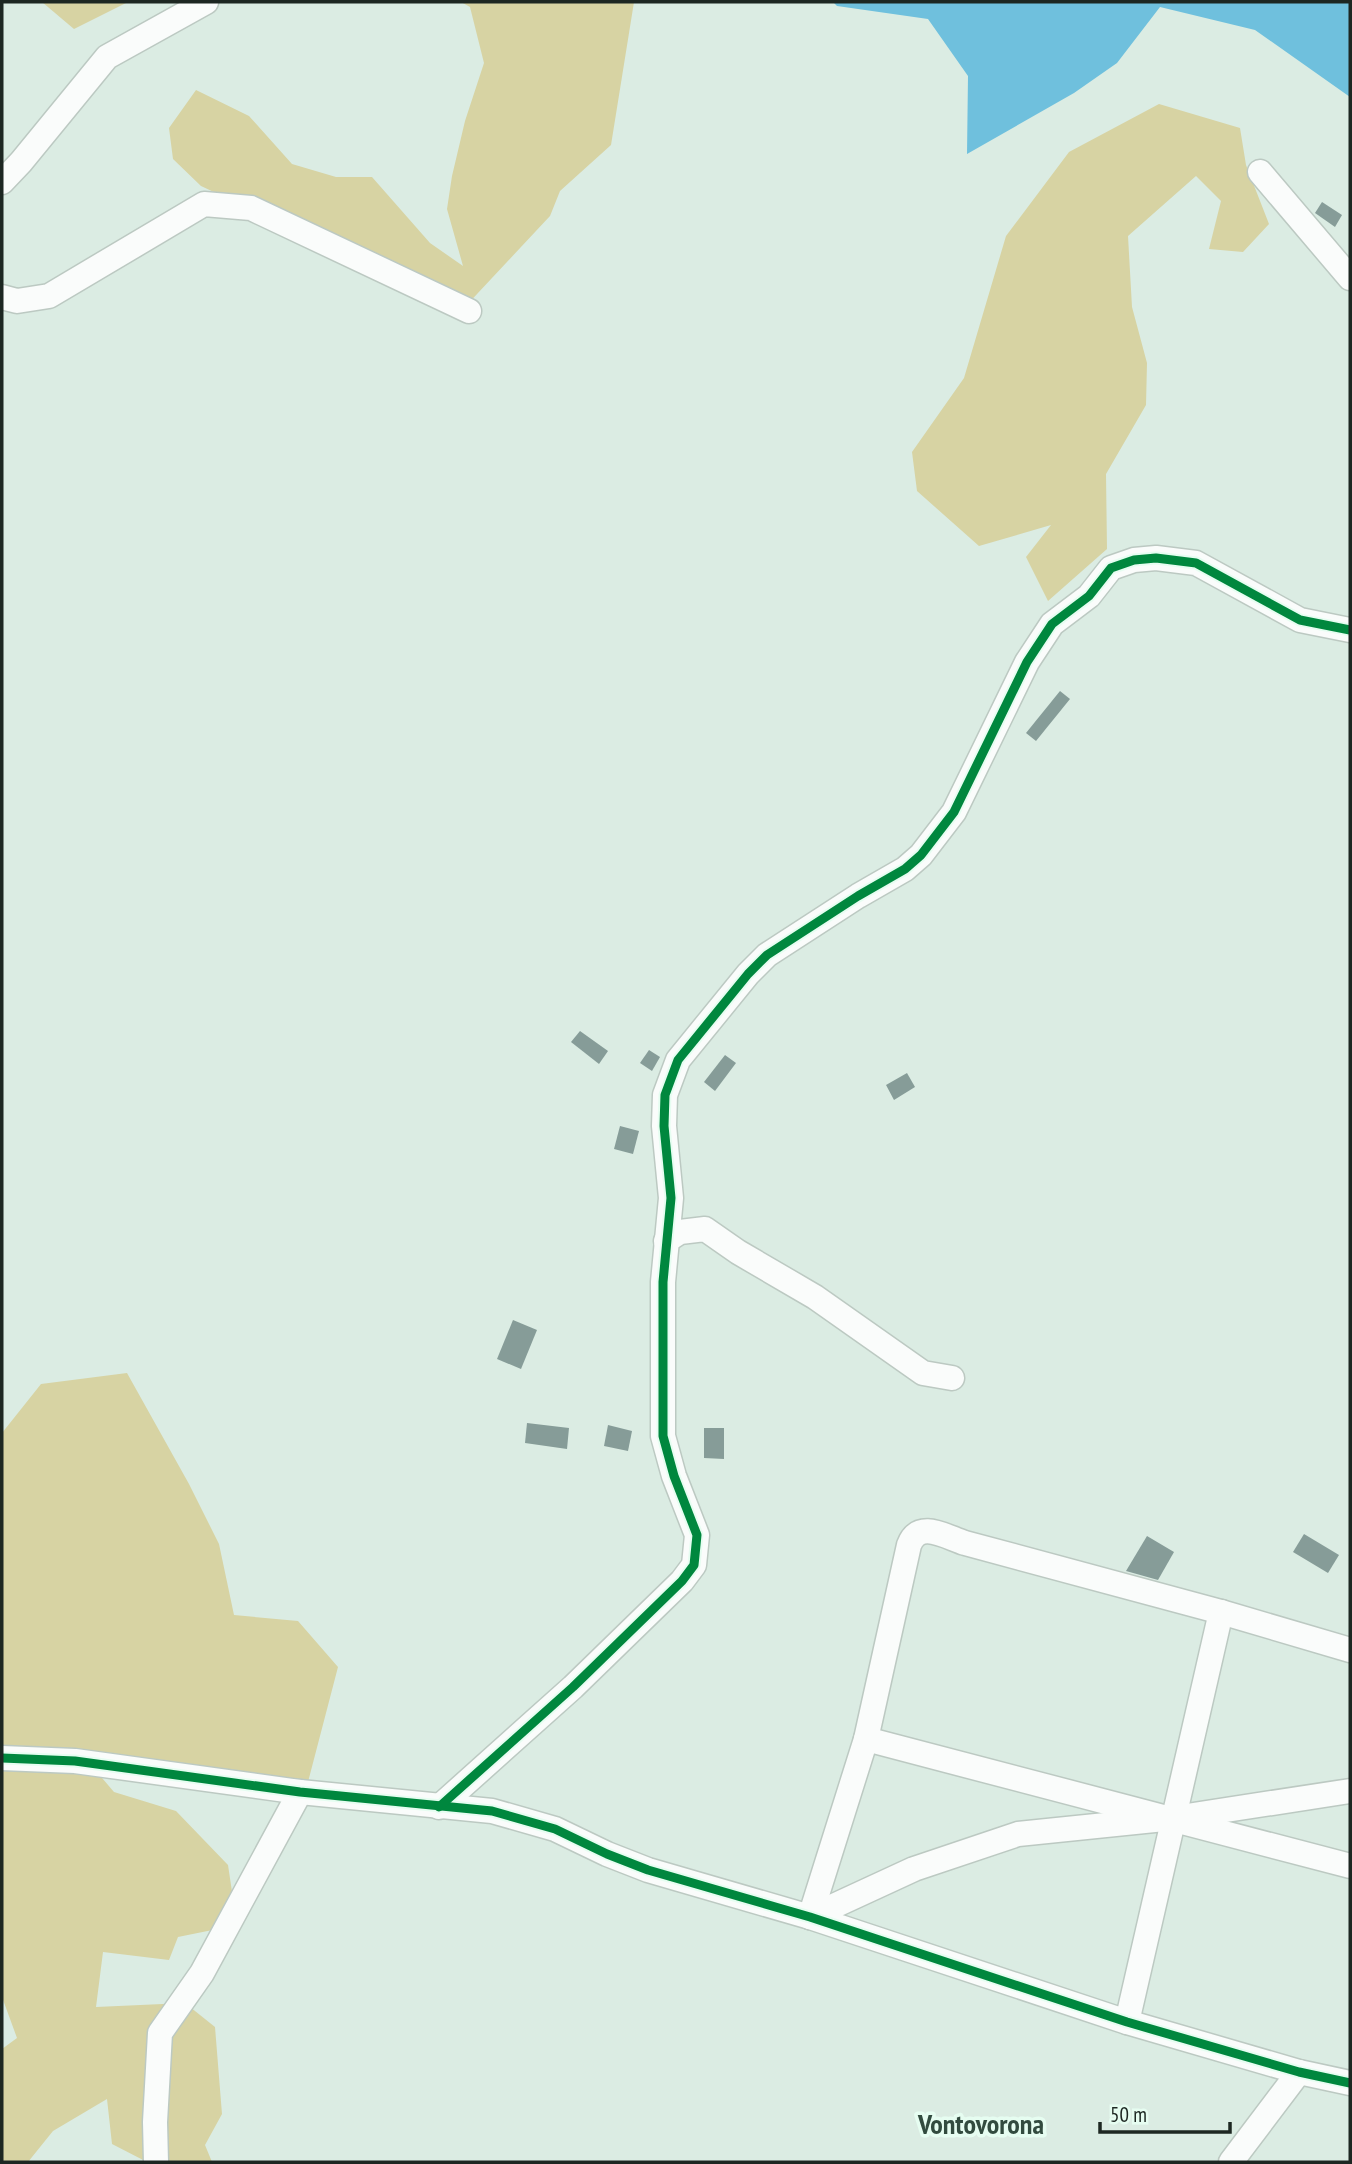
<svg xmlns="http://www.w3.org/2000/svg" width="1352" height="2164" viewBox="0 0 1352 2164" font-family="'PT Sans Narrow',sans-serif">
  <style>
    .green { fill: #d7d3a3 }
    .water { fill: #6fc0dd }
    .building { fill: #869c98 }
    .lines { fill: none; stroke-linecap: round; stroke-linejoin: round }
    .minor-casing { stroke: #bcc9c2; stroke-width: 27 }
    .minor { stroke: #fafcfb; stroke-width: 24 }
    .cycleway-casing { stroke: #e6fdf1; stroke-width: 13 }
    .cycleway { stroke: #00873e; stroke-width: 9 }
    .labels { text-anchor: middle; stroke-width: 7; stroke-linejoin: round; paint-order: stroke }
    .quarter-label { font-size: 28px; font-weight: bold; fill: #324b3f; stroke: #e6fdf1 }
  </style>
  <rect width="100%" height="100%" fill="#dbece3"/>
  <g class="green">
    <polygon points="42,2 128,2 74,29"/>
    <polygon points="461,2 634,2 611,145 560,191 550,216 463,309 201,186 173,159 169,128 196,90 249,116 292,164 336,177 372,177 430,243 463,266 447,209 452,176 465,121 484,63 470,7"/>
    <polygon points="1159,104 1240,128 1246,165 1269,224 1243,252 1209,249 1221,201 1196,176 1128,236 1132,307 1147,363 1146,405 1106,474 1107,549 1048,601 1026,557 1051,525 979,546 917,491 912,452 964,378 1006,236 1069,152"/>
    <polygon points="127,1373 189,1484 219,1544 234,1615 298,1621 338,1667 308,1782 91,1765 114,1792 176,1811 228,1865 237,1925 178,1937 169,1960 103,1952 96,2007 185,2003 215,2027 222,2114 205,2145 212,2162 147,2162 112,2144 107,2099 53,2131 28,2162 2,2162 2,2049 17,2038 2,1997 2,1433 41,1384"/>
  </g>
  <polygon class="water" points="833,2 1350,2 1350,97 1255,30 1160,7 1117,63 1074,93 967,154 968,76 928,19 837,6"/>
  <g class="building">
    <polygon points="1322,202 1342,215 1335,227 1315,213"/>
    <polygon points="1060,691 1070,699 1036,741 1026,733"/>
    <polygon points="580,1031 608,1051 599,1064 571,1042"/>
    <polygon points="649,1050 660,1057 652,1071 640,1063"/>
    <polygon points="725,1055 736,1063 715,1091 704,1082"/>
    <polygon points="907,1073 915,1087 894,1100 886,1085"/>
    <polygon points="620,1126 639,1131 633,1154 614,1149"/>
    <polygon points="513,1320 537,1330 521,1369 497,1359"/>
    <polygon points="527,1423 569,1428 567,1449 525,1443"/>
    <polygon points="608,1425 632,1431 628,1451 604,1446"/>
    <polygon points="704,1428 724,1428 724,1459 704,1458"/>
    <polygon points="1304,1534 1339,1555 1328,1573 1293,1552"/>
    <polygon points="1147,1536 1174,1552 1158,1580 1126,1571"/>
  </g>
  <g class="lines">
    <g class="minor-casing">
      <g id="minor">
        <polyline points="1260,172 1350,278"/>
        <polyline points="2,182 21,162 107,57 206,2"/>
        <polyline points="2,297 17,301 49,296 204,204 251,208 469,311"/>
        <polyline points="666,1241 680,1232 705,1229 738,1252 815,1297 923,1373 952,1378"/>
        <polyline points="866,1739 1350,1866"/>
        <polyline points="2,1758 75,1761 300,1792 492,1811 555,1829 607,1854 648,1870 810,1917 1127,2022 1299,2072 1350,2083"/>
        <polyline points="439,1807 573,1687 682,1581 694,1565 697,1535 674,1476 663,1436 663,1282 671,1198 664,1126 665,1095 678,1060 748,974 767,955 858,896 905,869 921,855 954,812 1027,662 1052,624 1089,596 1111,568 1134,560 1156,558 1196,563 1300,620 1350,630"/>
        <path d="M810,1917L866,1739L909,1545C919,1519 946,1537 965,1543L1221,1612L1350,1650"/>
        <polyline points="810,1917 914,1869 1018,1834 1174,1818 1350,1791"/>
        <polyline points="1127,2022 1221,1612"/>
        <polyline points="156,2162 155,2122 160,2033 202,1973 300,1792"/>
        <polyline points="1231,2162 1299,2072"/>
      </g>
    </g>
    <use href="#minor" class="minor"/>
    <g class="cycleway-casing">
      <g id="cycleway">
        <polyline points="2,1758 75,1761 300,1792 492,1811 555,1829 607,1854 648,1870 810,1917 1127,2022 1299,2072 1350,2083"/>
        <polyline points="439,1807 573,1687 682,1581 694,1565 697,1535 674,1476 663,1436 663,1282 671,1198 664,1126 665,1095 678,1060 748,974 767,955 858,896 905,869 921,855 954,812 1027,662 1052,624 1089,596 1111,568 1134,560 1156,558 1196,563 1300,620 1350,630"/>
      </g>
    </g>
    <use href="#cycleway" class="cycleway"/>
  </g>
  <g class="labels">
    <g class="quarter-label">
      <text x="981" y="2134">Vontovorona</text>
    </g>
  </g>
  <rect width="1352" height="2164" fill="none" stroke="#1d2722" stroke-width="7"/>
  <path d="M1100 2122v10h130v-10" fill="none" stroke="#1d2722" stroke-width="3.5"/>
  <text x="1110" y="2122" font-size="21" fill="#1d2722" stroke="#e6fdf1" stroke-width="5" paint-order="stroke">50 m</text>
</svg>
